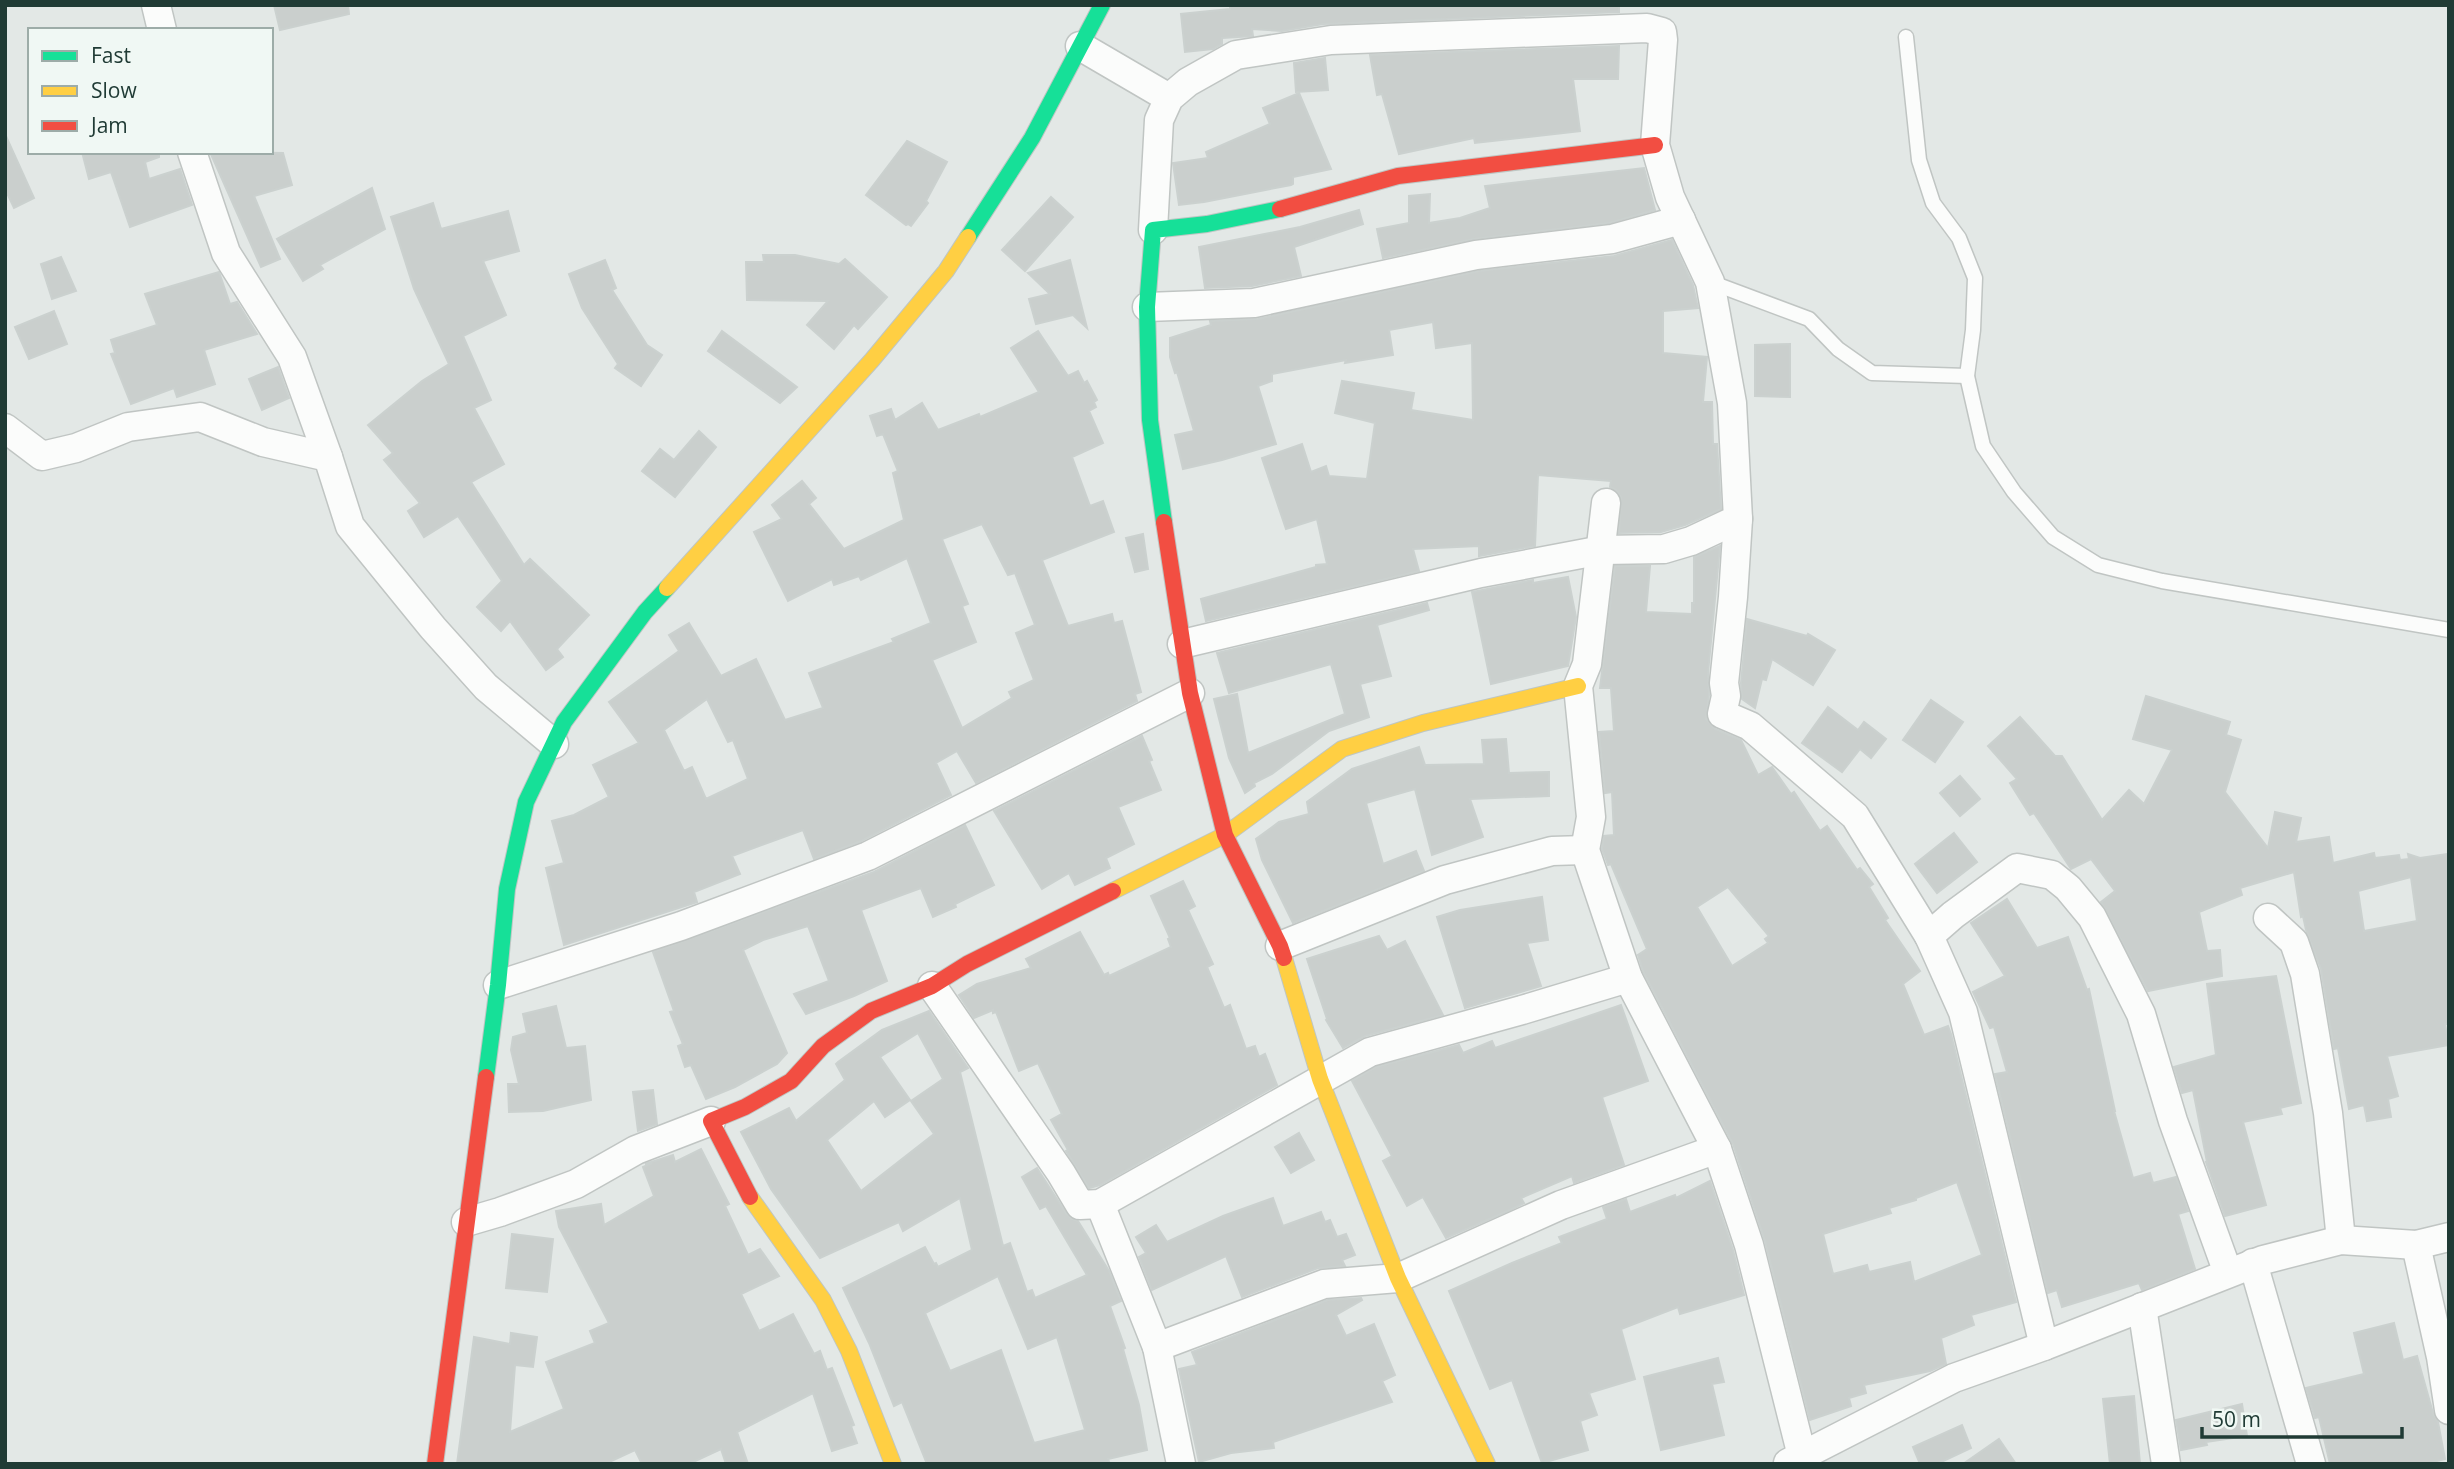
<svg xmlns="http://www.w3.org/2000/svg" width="2454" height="1469" viewBox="0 0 2454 1469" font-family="'Open Sans',sans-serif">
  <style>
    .building { fill: #cacfcd; stroke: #cbd1cf; stroke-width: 2; fill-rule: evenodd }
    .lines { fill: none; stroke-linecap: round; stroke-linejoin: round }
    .lane-casing { stroke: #c0c5c3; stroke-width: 17 }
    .street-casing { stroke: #c0c5c3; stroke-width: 31 }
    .fast-casing { stroke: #bec6c3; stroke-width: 18 }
    .slow-casing { stroke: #bec6c3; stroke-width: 18 }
    .jam-casing { stroke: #bec6c3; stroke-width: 18 }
    .lane { stroke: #fbfcfb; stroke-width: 14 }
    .street { stroke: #fbfcfb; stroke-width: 28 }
    .fast { stroke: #16e098; stroke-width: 16 }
    .slow { stroke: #ffcf43; stroke-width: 16 }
    .jam { stroke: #f24e42; stroke-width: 16 }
  </style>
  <rect width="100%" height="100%" fill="#e3e8e6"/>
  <g class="building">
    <polygon points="274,5 348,5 349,14 280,30"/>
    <polygon points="1230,5 1619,5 1619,12 1323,24 1282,31 1252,29 1253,36 1222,38 1222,44 1213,49 1185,52 1181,14 1230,9"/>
    <polygon points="1619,46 1618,79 1573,79 1580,131 1475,143 1474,138 1399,154 1382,94 1377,95 1370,55"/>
    <polygon points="1325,58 1328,90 1296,92 1294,63"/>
    <polygon points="1299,93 1331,169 1293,177 1293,184 1291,185 1204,202 1179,205 1173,163 1208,158 1206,152 1270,124 1263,108"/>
    <polygon points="5,134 34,198 14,208 5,189"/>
    <polygon points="907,141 947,162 926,201 928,203 911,226 908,224 906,225 866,195"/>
    <polygon points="82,152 159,152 159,157 145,162 149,179 180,169 192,205 130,227 111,172 89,179"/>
    <polygon points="210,152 283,153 292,185 254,196 280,259 261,267"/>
    <polygon points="1644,168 1655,210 1609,223 1474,239 1383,258 1377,229 1409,223 1409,196 1430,194 1429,223 1460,218 1490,208 1485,186"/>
    <polygon points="372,188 385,229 320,265 323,269 303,281 277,239"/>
    <polygon points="1051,197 1073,217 1025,271 1002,250"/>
    <polygon points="433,203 441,229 508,211 519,251 483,261 506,315 463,336 491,400 474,408 504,464 471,482 524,565 530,559 589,615 557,649 563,657 546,670 510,621 501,631 477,607 502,581 458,516 424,537 408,511 420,503 384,460 393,453 368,425 422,381 449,364 414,289 391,217"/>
    <polygon points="1359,210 1363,224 1294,247 1301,276 1252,286 1205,288 1199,247 1300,227"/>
    <polygon points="1672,240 1693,285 1698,308 1663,311 1663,353 1707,357 1703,402 1712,402 1713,444 1717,444 1721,509 1685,525 1661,532 1619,533 1621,497 1616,490 1610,487 1611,481 1538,475 1535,546 1479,556 1479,546 1413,549 1419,571 1206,621 1201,599 1316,567 1316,565 1327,564 1317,519 1286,529 1262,458 1302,444 1311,472 1326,466 1329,476 1367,479 1375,423 1335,413 1342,381 1414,393 1411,410 1473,420 1472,343 1436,348 1433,322 1389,330 1393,355 1345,363 1346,360 1272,374 1272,381 1258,386 1276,444 1222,460 1183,469 1175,435 1194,431 1177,372 1175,373 1170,357 1170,338 1211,325 1210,321 1258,319 1479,271 1614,256"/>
    <polygon points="763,255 795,255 839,264 845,259 887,297 858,329 854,325 834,349 807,325 828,301 747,300 746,262 764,262"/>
    <polygon points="61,257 76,291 52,299 41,264"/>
    <polygon points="605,260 616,288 612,290 647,345 662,355 641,386 615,368 618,364 582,308 569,274"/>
    <polygon points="1070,260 1087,328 1073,315 1036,324 1029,299 1050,294 1028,273"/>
    <polygon points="219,272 230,304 237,302 257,334 204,350 215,384 177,397 174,388 131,404 111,354 115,353 111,340 157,325 145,294"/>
    <polygon points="54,311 67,344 29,359 15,327"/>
    <polygon points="722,331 797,387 780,403 708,351"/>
    <path d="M1038,331L1068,376L1078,371L1084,383L1087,381L1097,400L1094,402L1096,407L1089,411L1103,443L1072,457L1090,506L1103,501L1114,532L1042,560L1068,626L1112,614L1114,623L1122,621L1141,692L1135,694L1137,701L976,783L957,751L936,763L951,795L861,841L814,859L803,830L732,856L740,874L694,892L697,902L564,945L546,868L564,863L552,821L574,815L609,797L593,765L639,743L609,702L679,651L669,635L689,623L721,676L756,659L785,720L823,708L809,673L894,642L892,639L931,623L907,558L861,580L859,576L834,585L832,579L788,601L754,532L782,519L772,505L802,481L816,498L809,504L844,549L904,520L893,473L898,471L883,434L877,436L870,416L891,409L895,420L922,403L938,430L979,414L980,417L1039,392L1011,348ZM982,524L1008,575L1015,573L1035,625L1016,633L1034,680L1009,692L1012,698L962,728L932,660L976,642L962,606L968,604L942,539ZM707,699L728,742L733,740L748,779L706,799L692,767L684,771L664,730Z"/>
    <polygon points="1790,344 1790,397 1755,396 1755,345"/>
    <polygon points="278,367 289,398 262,410 249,379"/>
    <polygon points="699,431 716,447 675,497 642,471 660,449 674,460"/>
    <polygon points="1143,534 1148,569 1135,572 1126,538"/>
    <path d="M1720,546L1708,673L1709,695L1706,719L1715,729L1741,740L1758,775L1772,767L1791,794L1794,792L1820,831L1827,826L1857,870L1860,868L1873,884L1869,887L1888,918L1885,920L1920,971L1903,984L1924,1035L1948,1026L1951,1034L2016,1302L1971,1315L1974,1325L1941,1338L1946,1364L1930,1371L1864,1385L1866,1393L1849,1398L1851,1406L1810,1420L1765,1241L1733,1144L1643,971L1638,955L1647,949L1611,864L1608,865L1602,849L1604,836L1614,835L1612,792L1605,793L1599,732L1614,731L1611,688H1600L1615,566H1650L1646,612L1692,614V603H1694V557ZM1728,887L1769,936L1765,939L1768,943L1732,966L1697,907ZM1957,1182L1982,1255L1914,1282L1910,1262L1869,1272L1867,1265L1833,1274L1823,1234L1891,1213L1889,1208L1916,1200V1198Z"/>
    <polygon points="1568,577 1576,617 1568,666 1491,684 1472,592 1533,580 1533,583"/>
    <polygon points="1427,603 1429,610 1377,625 1391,676 1360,684 1369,717 1329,731 1272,774 1254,783 1255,786 1245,793 1229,758 1214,699 1237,694 1248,753 1345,714 1331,664 1229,693 1217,653"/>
    <polygon points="1747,619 1807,636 1808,634 1835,650 1813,685 1772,659 1766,680 1762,679 1755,708 1742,699 1741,683"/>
    <path d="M2146,696L2230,722L2226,735L2241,740L2225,792L2268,848L2275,812L2301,818L2296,842L2329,837L2333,863L2374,853L2375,858L2399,855L2400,860L2409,859L2408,854L2420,858L2448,854L2449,1024H2445L2449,1045L2387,1056L2398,1096L2388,1099L2391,1117L2367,1121L2364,1105L2349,1109L2338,1048L2334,1049L2321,969L2306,930L2303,916L2301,917L2294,872L2240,888L2242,895L2199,912L2207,951L2220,950L2222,976L2148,991L2101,902L2115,891L2091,859L2071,869L2034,813L2030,815L2010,783L2017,779L1988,746L2020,717L2055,756H2062L2102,820L2129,790L2144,804L2172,750L2133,739ZM2411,877L2417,921L2364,931L2358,891Z"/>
    <polygon points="1931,700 1963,722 1935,762 1903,740"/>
    <polygon points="1828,707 1858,730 1864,722 1886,739 1871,758 1860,749 1842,772 1802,743"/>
    <polygon points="1142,736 1152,760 1149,761 1161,790 1118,807 1134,844 1106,858 1110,868 1075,885 1069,873 1042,889 994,811"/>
    <polygon points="1506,739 1509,773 1549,772 1549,796 1470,799 1483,837 1432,855 1415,789 1366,803 1383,864 1416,851 1424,871 1293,923 1262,860 1256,839 1279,822 1309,814 1307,802 1352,769 1419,747 1425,765 1484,764 1482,740"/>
    <polygon points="1960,776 1980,799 1960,816 1940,793"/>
    <polygon points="965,825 994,885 955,904 956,907 933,917 921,888 861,910 887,981 854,996 806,1014 794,994 829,981 808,926 763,940 743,950 787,1053 777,1064 735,1087 706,1099 691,1065 685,1067 678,1046 683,1044 670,1012 674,1011 653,952 874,872"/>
    <polygon points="1954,833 1977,862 1937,893 1915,864"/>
    <polygon points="1183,881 1195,906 1188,910 1213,964 1207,967 1224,1008 1230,1005 1246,1049 1255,1046 1259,1057 1265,1054 1277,1085 1100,1185 1089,1188 1066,1151 1068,1150 1051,1120 1062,1114 1038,1063 1019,1071 996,1012 993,1013 993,1010 974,1018 959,995 977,984 1031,968 1026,959 1080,932 1104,975 1108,973 1109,976 1171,947 1168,939 1170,938 1151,896"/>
    <polygon points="1542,897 1548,940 1527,943 1541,986 1465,1008 1437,917 1460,910"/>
    <polygon points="2007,899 2037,948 2068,937 2087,990 2089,989 2115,1111 2114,1111 2133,1178 2150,1173 2153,1183 2176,1177 2188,1211 2178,1214 2195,1269 2142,1290 2139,1283 2062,1307 2057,1290 2048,1293 1995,1074 2007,1072 1994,1027 1990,1028 1973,992 2005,976 1971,923"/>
    <polygon points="1379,936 1387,950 1405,941 1443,1015 1365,1036 1343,1048 1326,1020 1327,1019 1307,959"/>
    <polygon points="2276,976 2301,1103 2280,1108 2282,1114 2243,1122 2266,1205 2225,1216 2206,1162 2207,1162 2193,1090 2182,1093 2174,1067 2216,1055 2207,984"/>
    <polygon points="1621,1005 1648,1081 1602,1097 1624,1165 1574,1183 1572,1176 1521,1198 1524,1203 1510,1210 1446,1238 1423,1197 1407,1206 1383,1161 1392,1156 1352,1081 1376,1067 1459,1045 1463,1053 1492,1041 1495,1048"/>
    <polygon points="556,1006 566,1048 585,1046 591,1100 543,1111 509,1112 508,1084 519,1084 511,1050 513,1037 527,1033 523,1014"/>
    <path d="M929,1011L968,1068L960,1072L1003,1246L1010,1243L1027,1292L1032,1290L1035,1298L1087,1275L1046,1206L1040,1209L1022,1177L1037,1168L1066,1213L1072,1219L1078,1221L1109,1271L1121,1301L1110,1306L1125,1348L1123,1349L1139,1405L1147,1450L1108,1459L1110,1464H927L902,1402L894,1406L869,1343L843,1288L925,1247L934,1264L936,1263L938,1267L972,1250L960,1198L903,1231L899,1222L820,1258L771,1189L741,1132L789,1108L796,1121L845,1080L836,1064L838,1062L882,1030ZM918,1033L943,1079L911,1101L934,1134L861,1191L827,1140L874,1101L885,1117L910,1100L880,1057ZM998,1276L1028,1349L1057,1337L1085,1430L1034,1443L1001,1350L950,1371L925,1313Z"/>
    <polygon points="653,1090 657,1124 638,1131 633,1092"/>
    <polygon points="1299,1133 1314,1160 1291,1173 1275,1147"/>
    <polygon points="701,1149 729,1204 725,1206 748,1255 760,1249 779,1276 741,1294 759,1331 793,1314 814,1354 820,1351 827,1370 832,1368 854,1425 851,1426 857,1443 832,1451 813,1393 737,1432 748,1464 726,1464 721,1449 689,1464 642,1464 635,1450 605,1464 457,1464 474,1337 510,1344 511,1333 537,1337 533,1367 515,1365 510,1432 564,1409 546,1362 595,1343 590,1331 609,1323 559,1227 556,1211 601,1204 604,1225 654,1196 643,1167 652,1163 645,1164 673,1155 675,1162"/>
    <polygon points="1710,1181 1733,1250 1744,1295 1680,1314 1678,1307 1621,1329 1635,1379 1589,1393 1597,1415 1580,1421 1588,1450 1542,1463 1512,1380 1490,1389 1449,1291 1512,1263 1562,1243 1559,1237 1607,1219 1603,1207 1626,1199 1630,1212 1675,1195 1676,1198"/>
    <polygon points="1273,1198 1283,1226 1321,1212 1325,1222 1330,1220 1337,1237 1346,1234 1355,1255 1342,1260 1345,1266 1318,1268 1242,1297 1226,1256 1152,1290 1139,1257 1146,1253 1136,1237 1156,1225 1167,1242 1223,1216"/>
    <polygon points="512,1234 553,1239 547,1292 506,1288"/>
    <polygon points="1361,1298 1362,1300 1336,1315 1346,1336 1374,1324 1395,1375 1382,1381 1392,1402 1273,1442 1274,1448 1231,1453 1199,1462 1179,1369 1197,1365 1192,1352 1328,1300"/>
    <polygon points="2394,1323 2403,1360 2417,1356 2433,1413 2438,1422 2445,1459 2425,1464 2330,1464 2319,1417 2315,1418 2306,1388 2364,1374 2354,1333"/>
    <polygon points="1718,1358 1724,1382 1712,1384 1724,1435 1661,1450 1644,1377"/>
    <polygon points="2134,1396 2140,1464 2110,1464 2103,1399"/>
    <polygon points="2242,1404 2247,1436 2206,1442 2207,1445 2181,1450 2176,1420"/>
    <polygon points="1962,1425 1971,1448 1937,1464 1920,1464 1913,1447"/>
    <polygon points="1999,1439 2016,1464 1963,1464"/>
  </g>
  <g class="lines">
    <g class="lane-casing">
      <g id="lane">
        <polyline points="1906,37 1919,160 1933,203 1959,238 1975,278 1973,330 1967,376 1983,446 2014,492 2053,537 2098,565 2162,581 2449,630"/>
        <polyline points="1710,282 1809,319 1838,349 1872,373 1967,376"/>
      </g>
    </g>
    <g class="street-casing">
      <g id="street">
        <polyline points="156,5 162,30"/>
        <polyline points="1080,46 1169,98"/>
        <polyline points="192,152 226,253 292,357 328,457"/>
        <polyline points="1153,230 1159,120 1169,98 1188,82 1236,55 1331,40 1647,28 1662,32 1663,40 1655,145 1670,197 1710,282 1732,403 1738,519 1691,541 1664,549 1602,550 1481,573 1182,644"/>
        <polyline points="1147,307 1254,303 1476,255 1612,239 1681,220"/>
        <polyline points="5,428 42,456 76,448 128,427 200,417 263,442 328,457 350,526 433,628 486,687 554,744"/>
        <polyline points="1606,503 1587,664 1578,686 1591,817 1585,850 1628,978 1717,1149 1749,1245 1802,1456"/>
        <polyline points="1738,519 1733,597 1724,683 1726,696 1722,714 1750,726 1855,816 1929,936 1963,1012 2044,1346"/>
        <polyline points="2268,918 2294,942 2305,974 2328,1113 2341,1240"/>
        <polyline points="1929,936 1953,915 2017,868 2052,875 2068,888 2092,917 2141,1014 2173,1121 2228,1273"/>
        <polyline points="1280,946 1445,880 1552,851 1585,850"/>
        <polyline points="498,985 681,926 868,856 1190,693"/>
        <polyline points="932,986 1061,1173 1080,1205 1100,1204 1370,1052 1522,1010 1628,978"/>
        <polyline points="1100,1204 1157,1347 1324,1284 1398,1278 1561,1205 1717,1149"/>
        <polyline points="466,1222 500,1212 576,1184 636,1150 711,1121"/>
        <polyline points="2416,1245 2441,1357 2449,1410"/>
        <polyline points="2253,1263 2311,1464"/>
        <polyline points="2142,1307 2166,1464"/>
        <polyline points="1157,1347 1181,1464"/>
        <polyline points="1788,1463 1954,1378 2044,1346 2263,1260 2341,1240 2416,1245 2449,1237"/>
      </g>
    </g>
    <g class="fast-casing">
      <g id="fast">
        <polyline points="968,237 1032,138 1102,5"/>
        <polyline points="1164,522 1150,420 1147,307 1153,230 1207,224 1280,209"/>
        <polyline points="486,1077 498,985 507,889 526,802 564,722 645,612 667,588"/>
      </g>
    </g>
    <g class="slow-casing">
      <g id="slow">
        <polyline points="667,588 872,360 946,271 968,237"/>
        <polyline points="1113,891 1225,835 1342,749 1423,723 1578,686"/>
        <polyline points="1284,958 1320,1079 1398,1278 1487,1464"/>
        <polyline points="750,1197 823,1300 849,1351 893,1464"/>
      </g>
    </g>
    <g class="jam-casing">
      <g id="jam">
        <polyline points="1280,209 1398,176 1655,145"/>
        <polyline points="1164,522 1190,693 1225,835 1280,946 1284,958"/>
        <polyline points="750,1197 711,1121 745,1107 791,1081 823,1046 871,1011 932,986 967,964 1113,891"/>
        <polyline points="435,1464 486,1077"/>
      </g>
    </g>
    <use href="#lane" class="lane"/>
    <use href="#street" class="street"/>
    <use href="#fast" class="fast"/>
    <use href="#slow" class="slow"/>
    <use href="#jam" class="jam"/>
  </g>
  <rect width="2454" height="1469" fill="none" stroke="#203b35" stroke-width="14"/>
  <rect x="28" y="28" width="245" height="126" fill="#f0f8f4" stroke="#9daca8" stroke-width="2"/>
  <rect x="42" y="51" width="35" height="10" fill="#16e098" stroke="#9daca8" stroke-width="2"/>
  <text x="91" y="63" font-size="21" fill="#203b35">Fast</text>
  <rect x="42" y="86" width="35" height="10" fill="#ffcf43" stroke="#9daca8" stroke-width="2"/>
  <text x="91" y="98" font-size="21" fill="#203b35">Slow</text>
  <rect x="42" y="121" width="35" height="10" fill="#f24e42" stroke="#9daca8" stroke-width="2"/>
  <text x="91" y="133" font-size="21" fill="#203b35">Jam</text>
  <path d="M2202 1427v10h200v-10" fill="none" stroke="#203b35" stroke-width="3.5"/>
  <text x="2212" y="1427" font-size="21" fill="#203b35" stroke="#f0f8f4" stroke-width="5" paint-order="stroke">50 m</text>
</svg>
